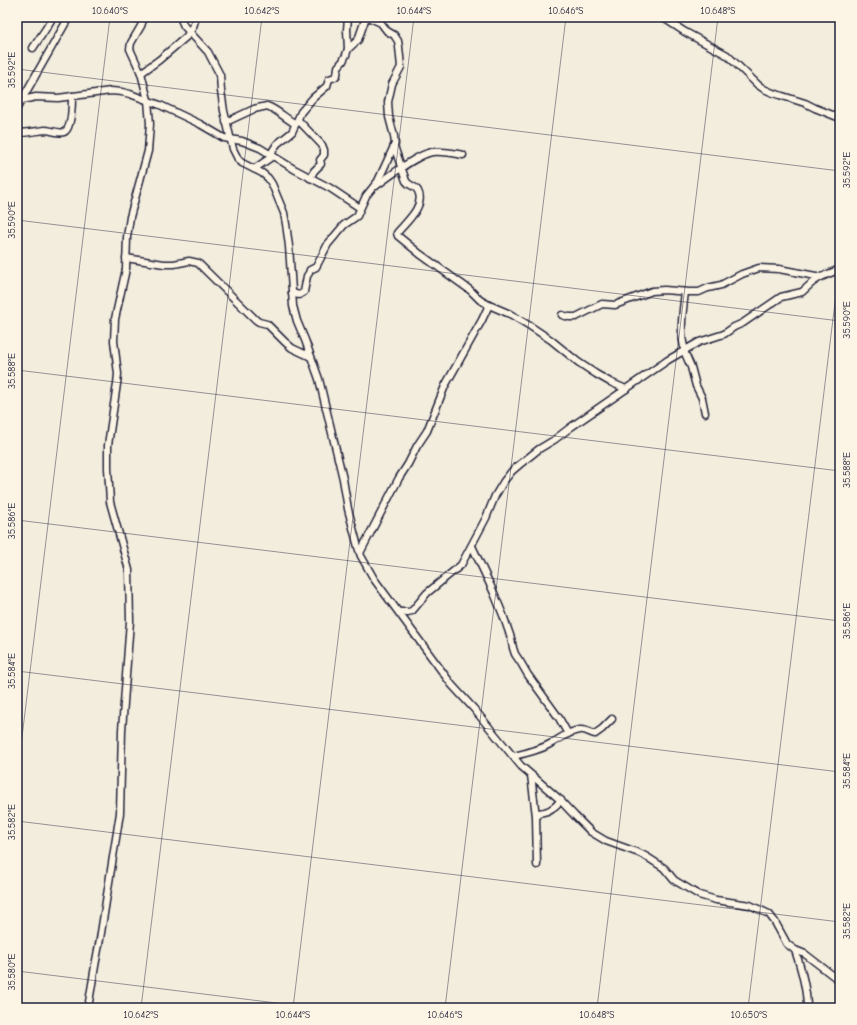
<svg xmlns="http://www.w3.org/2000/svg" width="857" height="1025" viewBox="0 0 857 1025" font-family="'Comic Neue',sans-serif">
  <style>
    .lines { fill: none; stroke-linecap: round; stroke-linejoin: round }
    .minor-casing { stroke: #22223b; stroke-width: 9 }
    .minor { stroke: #fcf5e5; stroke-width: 6 }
    .ticks { fill: none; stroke: #22223b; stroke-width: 1; stroke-opacity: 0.45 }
    .neatline { fill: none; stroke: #22223b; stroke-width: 1.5 }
    .ticks-label { font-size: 10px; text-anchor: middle; fill: #22223b }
  </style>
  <rect width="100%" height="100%" fill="#f3edde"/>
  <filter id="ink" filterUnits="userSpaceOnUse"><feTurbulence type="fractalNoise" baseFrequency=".025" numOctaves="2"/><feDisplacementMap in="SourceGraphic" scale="8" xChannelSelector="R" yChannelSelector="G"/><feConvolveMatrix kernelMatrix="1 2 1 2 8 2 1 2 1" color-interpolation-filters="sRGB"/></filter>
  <g filter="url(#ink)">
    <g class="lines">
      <g class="minor-casing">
        <g id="minor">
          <polyline points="180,17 184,26 208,52 220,75 221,91 224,111 233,149 238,159 242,163 262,173 268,178 272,184 284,213 286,224 289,246 293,306 297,321 305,340 319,379 343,479 348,509 358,547 361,556 374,579 452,685 474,709 521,766 558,798 575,816 591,832 606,841 639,853 647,857 664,868 674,880 699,895 716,900 750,905 769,914 775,922 787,944 795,950 805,954 840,981"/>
          <polyline points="662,17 685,32 727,55 758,85 764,89 773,93 805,103 815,108 840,118"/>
          <polyline points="33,48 45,30 53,17"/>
          <polyline points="348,49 358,40 366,17"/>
          <polyline points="141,73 159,60 186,37 193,27 196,17"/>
          <polyline points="22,100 36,97 58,98 111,91 122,92 130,94 160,105 200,124 224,138 242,141 260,148 294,169 330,188 360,208"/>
          <polyline points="17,108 69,17"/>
          <polyline points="298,120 322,145 324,150 324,155 320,160 321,164 314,171 310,178"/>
          <path d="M226,122L254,109L267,106C278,110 286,119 296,124"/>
          <path d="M17,133C27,133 36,131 45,130C51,130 59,134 64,132C72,129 72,104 72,96"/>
          <path d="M394,146L406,181C409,186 416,186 418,191C426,206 405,223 397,233L398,236L420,254L470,290L480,300L489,305L510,314L530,326L551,340L578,362L596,374L610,382L626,389"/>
          <polyline points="270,155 277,144 292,132 301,112 313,98 327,86 329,79 335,77 337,75 338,67 343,61 346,55 348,49 347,30 348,17"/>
          <polyline points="254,169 273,156"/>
          <path d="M376,186C390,176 416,155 432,152C442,151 453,153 463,155"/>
          <polyline points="126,258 164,264 174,264 189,261 198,263 256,320 259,322 267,324 285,342 292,348 311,357"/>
          <path d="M685,292C683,310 679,333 685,350"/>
          <polyline points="292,293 299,295 304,292 307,276 309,273 310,270 316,267 328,244 344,225 357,216 366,196 378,181 395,144 394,136 389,117 388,102 392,84 401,67 399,47 398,41 394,35 387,31 381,23 368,17"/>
          <polyline points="562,315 569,317 576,317 602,304 615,305 652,291 664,290 689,292 699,292 708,288 721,285 742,274 759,268 779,269 821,277"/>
          <polyline points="684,351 691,367 696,386 702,398 705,413"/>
          <polyline points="472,546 494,593 503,615 511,638 513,648 515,654 521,663 528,675 559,718 568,734"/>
          <polyline points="360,553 399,478 408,464 417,446 427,431 445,386 482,320 489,305"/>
          <polyline points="399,612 408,612 412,611 427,593 461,565 486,518 495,496 504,481 512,471 519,465 539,449 554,440 571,427 668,360 699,342 724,334 734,327 743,323 781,297 802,292 813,282 821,277 840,269"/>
          <path d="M514,756C527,753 540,750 552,743C561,738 569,731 580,730C585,729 590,733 595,734L602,729L612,719"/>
          <polyline points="531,775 536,816 537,865"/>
          <path d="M536,813C547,813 554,809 561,800"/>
          <path d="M795,950C801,968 807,988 807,1008"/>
          <polyline points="88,1008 95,966 100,939 120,813 122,730 130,621 129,570 110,502 108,468 108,445 117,384 118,374 114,341 115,319 126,269 127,237 130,217 148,151 150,124 148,100 141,73 130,49 131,43 141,26 144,17"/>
        </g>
      </g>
      <use href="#minor" class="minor"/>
    </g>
  </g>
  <path class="ticks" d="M814,17L840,20M17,69L840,171M17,220L840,321M17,370L840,471M17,520L840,621M17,671L840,772M17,778L110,17M17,821L840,922M17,971L317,1008M141,1008L262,17M293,1008L414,17M445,1008L566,17M597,1008L718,17M748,1008L840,262"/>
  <rect width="857" height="1025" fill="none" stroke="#fcf5e5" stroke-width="44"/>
  <rect x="22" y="22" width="813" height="981" class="neatline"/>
  <g class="ticks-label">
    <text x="110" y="14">10.640°S</text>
    <text x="262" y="14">10.642°S</text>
    <text x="414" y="14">10.644°S</text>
    <text x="566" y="14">10.646°S</text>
    <text x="718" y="14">10.648°S</text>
    <text transform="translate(11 70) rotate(-90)" y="4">35.592°E</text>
    <text transform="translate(846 170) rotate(-90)" y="4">35.592°E</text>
    <text transform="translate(11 220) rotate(-90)" y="4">35.590°E</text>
    <text transform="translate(846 320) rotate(-90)" y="4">35.590°E</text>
    <text transform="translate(11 371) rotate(-90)" y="4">35.588°E</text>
    <text transform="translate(846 470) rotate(-90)" y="4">35.588°E</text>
    <text transform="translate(11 521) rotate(-90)" y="4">35.586°E</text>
    <text transform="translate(846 621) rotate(-90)" y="4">35.586°E</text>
    <text transform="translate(11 671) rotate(-90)" y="4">35.584°E</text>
    <text transform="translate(846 771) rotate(-90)" y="4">35.584°E</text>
    <text transform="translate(11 822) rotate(-90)" y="4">35.582°E</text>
    <text transform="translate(846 921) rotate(-90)" y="4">35.582°E</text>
    <text transform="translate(11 972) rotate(-90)" y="4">35.580°E</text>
    <text x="141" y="1018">10.642°S</text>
    <text x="293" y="1018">10.644°S</text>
    <text x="445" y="1018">10.646°S</text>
    <text x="597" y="1018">10.648°S</text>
    <text x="749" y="1018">10.650°S</text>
  </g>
</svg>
